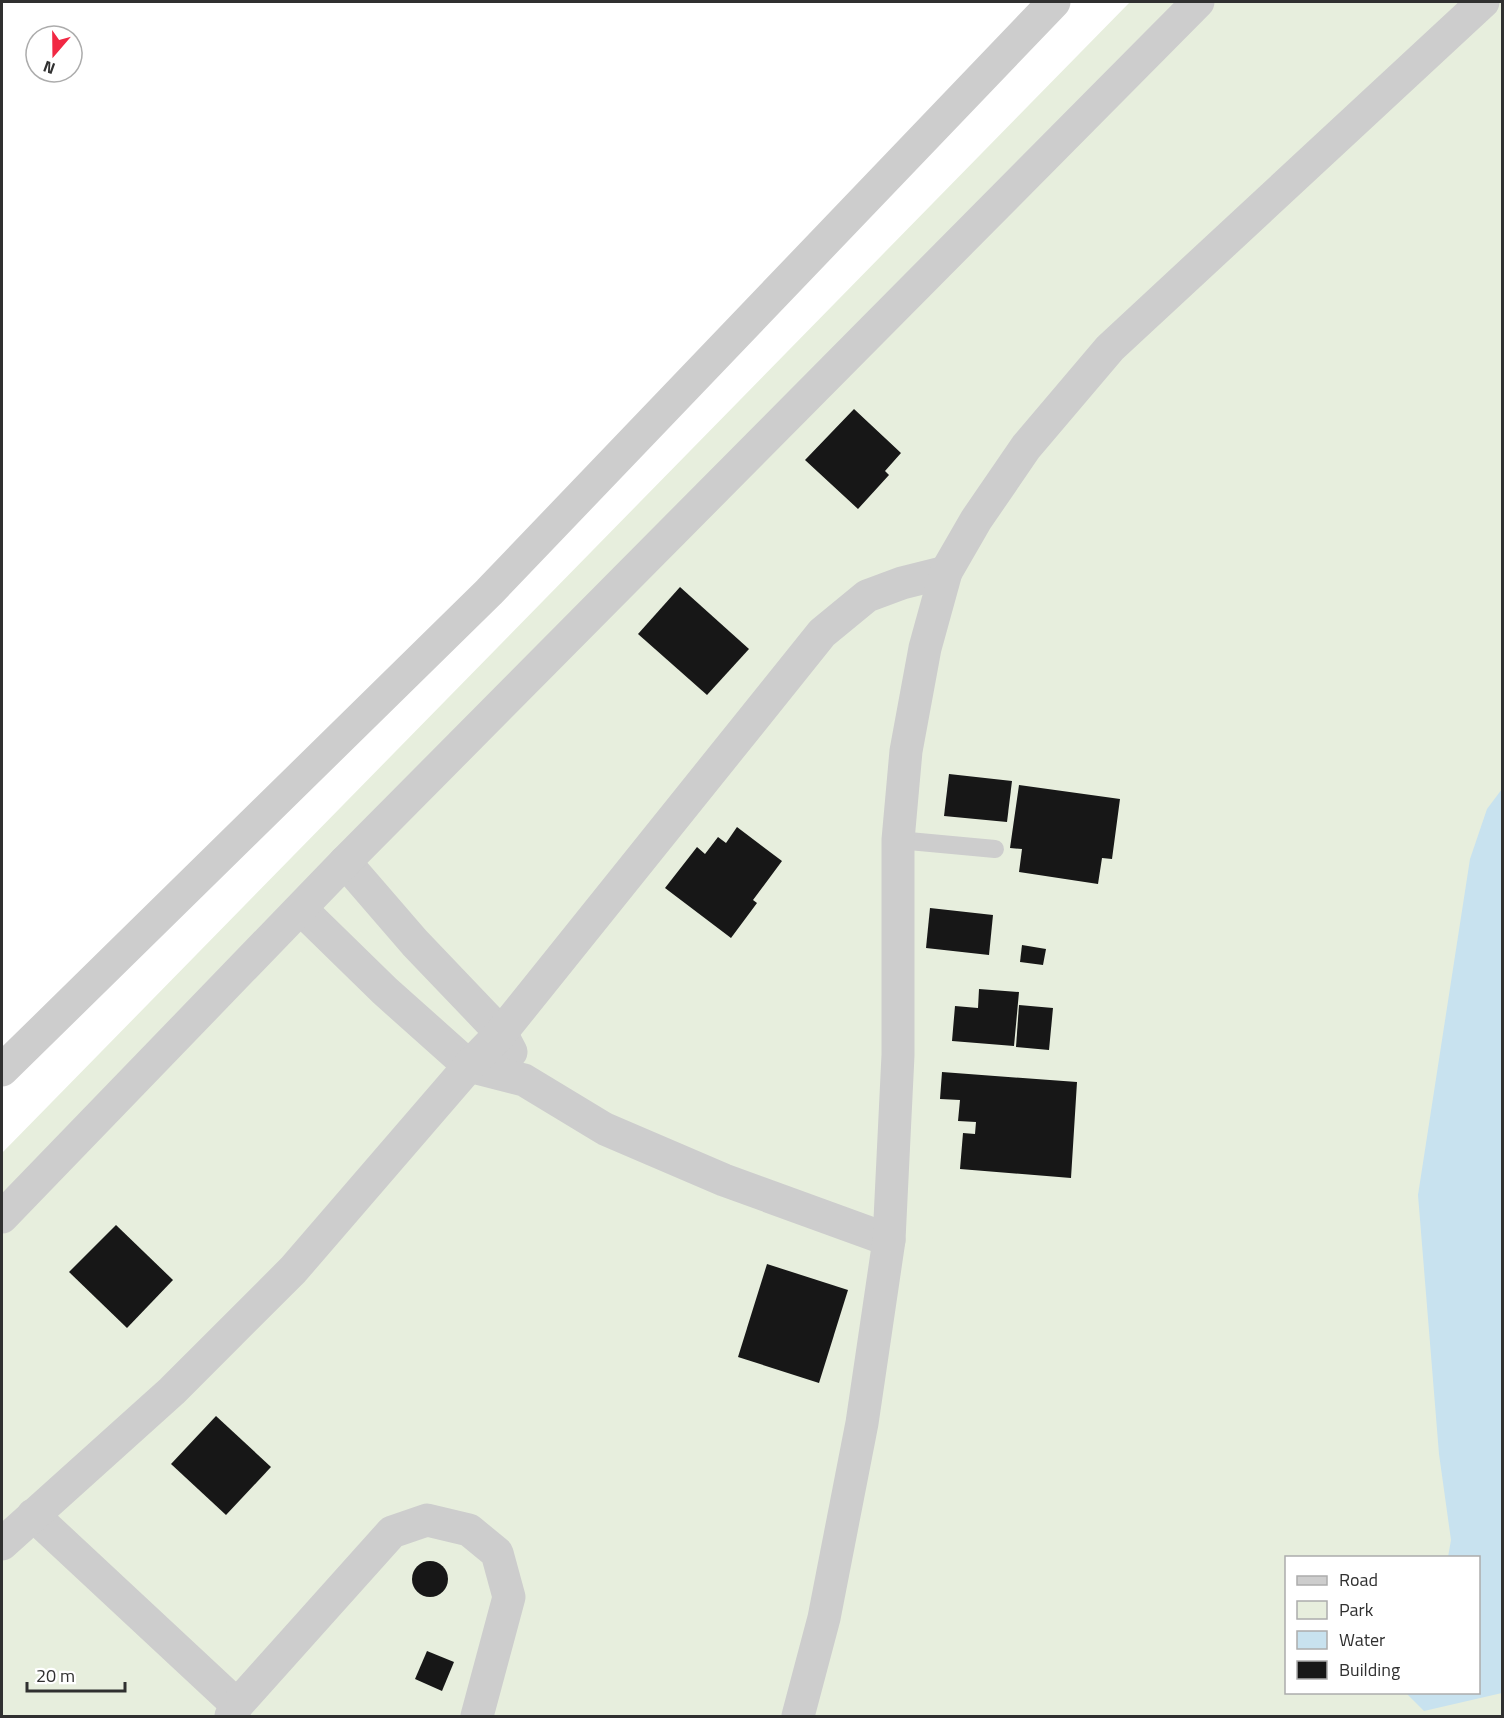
<svg xmlns="http://www.w3.org/2000/svg" width="1504" height="1718" viewBox="0 0 1504 1718" font-family="'Titillium Web',sans-serif">
  <style>
    .green { fill: #e7eedd; fill-rule: evenodd }
    .water { fill: #c8e2ef }
    .building { fill: #171717 }
    .lines { fill: none; stroke-linecap: round; stroke-linejoin: round }
    .service { stroke: #cdcdcd; stroke-width: 18 }
    .minor { stroke: #cdcdcd; stroke-width: 33 }
  </style>
  <rect width="100%" height="100%" fill="#fff"/>
  <path class="green" d="M1130,2H1502V1716H2V1153ZM1286,1558H1478V1692H1286Z"/>
  <polygon class="water" points="1502,789 1502,1693 1424,1711 1406,1693 1478,1692 1478,1558 1448,1557 1451,1540 1439,1454 1418,1195 1470,859 1487,809"/>
  <g class="building">
    <polygon points="854,409 901,453 885,471 889,475 858,509 805,460"/>
    <polygon points="680,587 749,649 707,695 638,634"/>
    <polygon points="949,774 1012,781 1007,822 944,816"/>
    <polygon points="1019,785 1120,799 1112,859 1102,858 1098,884 1019,872 1022,849 1010,848"/>
    <polygon points="737,827 782,861 753,900 757,903 731,938 665,888 697,847 705,854 718,837 726,843"/>
    <polygon points="930,908 993,915 989,955 926,948"/>
    <polygon points="1022,945 1046,949 1043,965 1020,962"/>
    <polygon points="979,989 1019,992 1014,1046 952,1041 955,1006 978,1008"/>
    <polygon points="1019,1005 1053,1008 1049,1050 1016,1047"/>
    <polygon points="942,1072 1077,1082 1071,1178 960,1169 963,1133 975,1134 976,1122 958,1121 960,1100 940,1099"/>
    <polygon points="116,1225 173,1280 127,1328 69,1272"/>
    <polygon points="767,1264 848,1290 819,1383 738,1357"/>
    <polygon points="216,1416 271,1467 226,1515 171,1464"/>
    <circle cx="430" cy="1579" r="18"/>
    <polygon points="427,1651 454,1662 442,1691 415,1679"/>
  </g>
  <g class="lines">
    <polyline class="service" points="898,840 995,849"/>
    <g class="minor">
      <polyline points="345,862 415,943 501,1033 511,1052"/>
      <polyline points="301,909 385,991 469,1066 524,1080 605,1129 724,1180 889,1240"/>
      <polyline points="2,1070 489,592 1054,2"/>
      <polyline points="2,1217 345,862 1198,2"/>
      <polyline points="33,1515 237,1705"/>
      <polyline points="2,1544 172,1391 293,1270 469,1066 501,1033 822,633 867,596 902,583 946,572"/>
      <polyline points="231,1716 237,1705 392,1532 427,1520 469,1530 497,1553 509,1597 477,1716"/>
      <polyline points="798,1716 824,1618 862,1423 889,1240 898,1055 898,840 906,751 925,648 946,572 976,520 1026,447 1110,348 1483,2"/>
    </g>
  </g>
  <rect width="1504" height="1718" fill="none" stroke="#303030" stroke-width="6"/>
  <rect x="1285" y="1556" width="195" height="138" fill="#ffffff" stroke="#acacac" stroke-width="1.5"/>
  <rect x="1297" y="1576" width="30" height="9" fill="#cdcdcd" stroke="#acacac" stroke-width="1.5"/>
  <text x="1339" y="1586" font-size="18" fill="#303030">Road</text>
  <rect x="1297" y="1601" width="30" height="18" fill="#e7eedd" stroke="#acacac" stroke-width="1.5"/>
  <text x="1339" y="1616" font-size="18" fill="#303030">Park</text>
  <rect x="1297" y="1631" width="30" height="18" fill="#c8e2ef" stroke="#acacac" stroke-width="1.5"/>
  <text x="1339" y="1646" font-size="18" fill="#303030">Water</text>
  <rect x="1297" y="1661" width="30" height="18" fill="#171717" stroke="#acacac" stroke-width="1.5"/>
  <text x="1339" y="1676" font-size="18" fill="#303030">Building</text>
  <g transform="translate(54 54) rotate(200)"><circle r="28" fill="#ffffff" stroke="#acacac" stroke-width="1.5"/>
  <path d="M0-4.5L10 22L0 15L-10 22Z" fill="#f12843"/>
  <text y="-9" font-size="16" font-weight="bold" text-anchor="middle" fill="#303030">N</text>
  </g>
  <path d="M27 1682v9h98v-9" fill="none" stroke="#303030" stroke-width="3"/>
  <text x="36" y="1682" font-size="18" fill="#303030" stroke="#ffffff" stroke-width="4.5" paint-order="stroke">20 m</text>
</svg>
